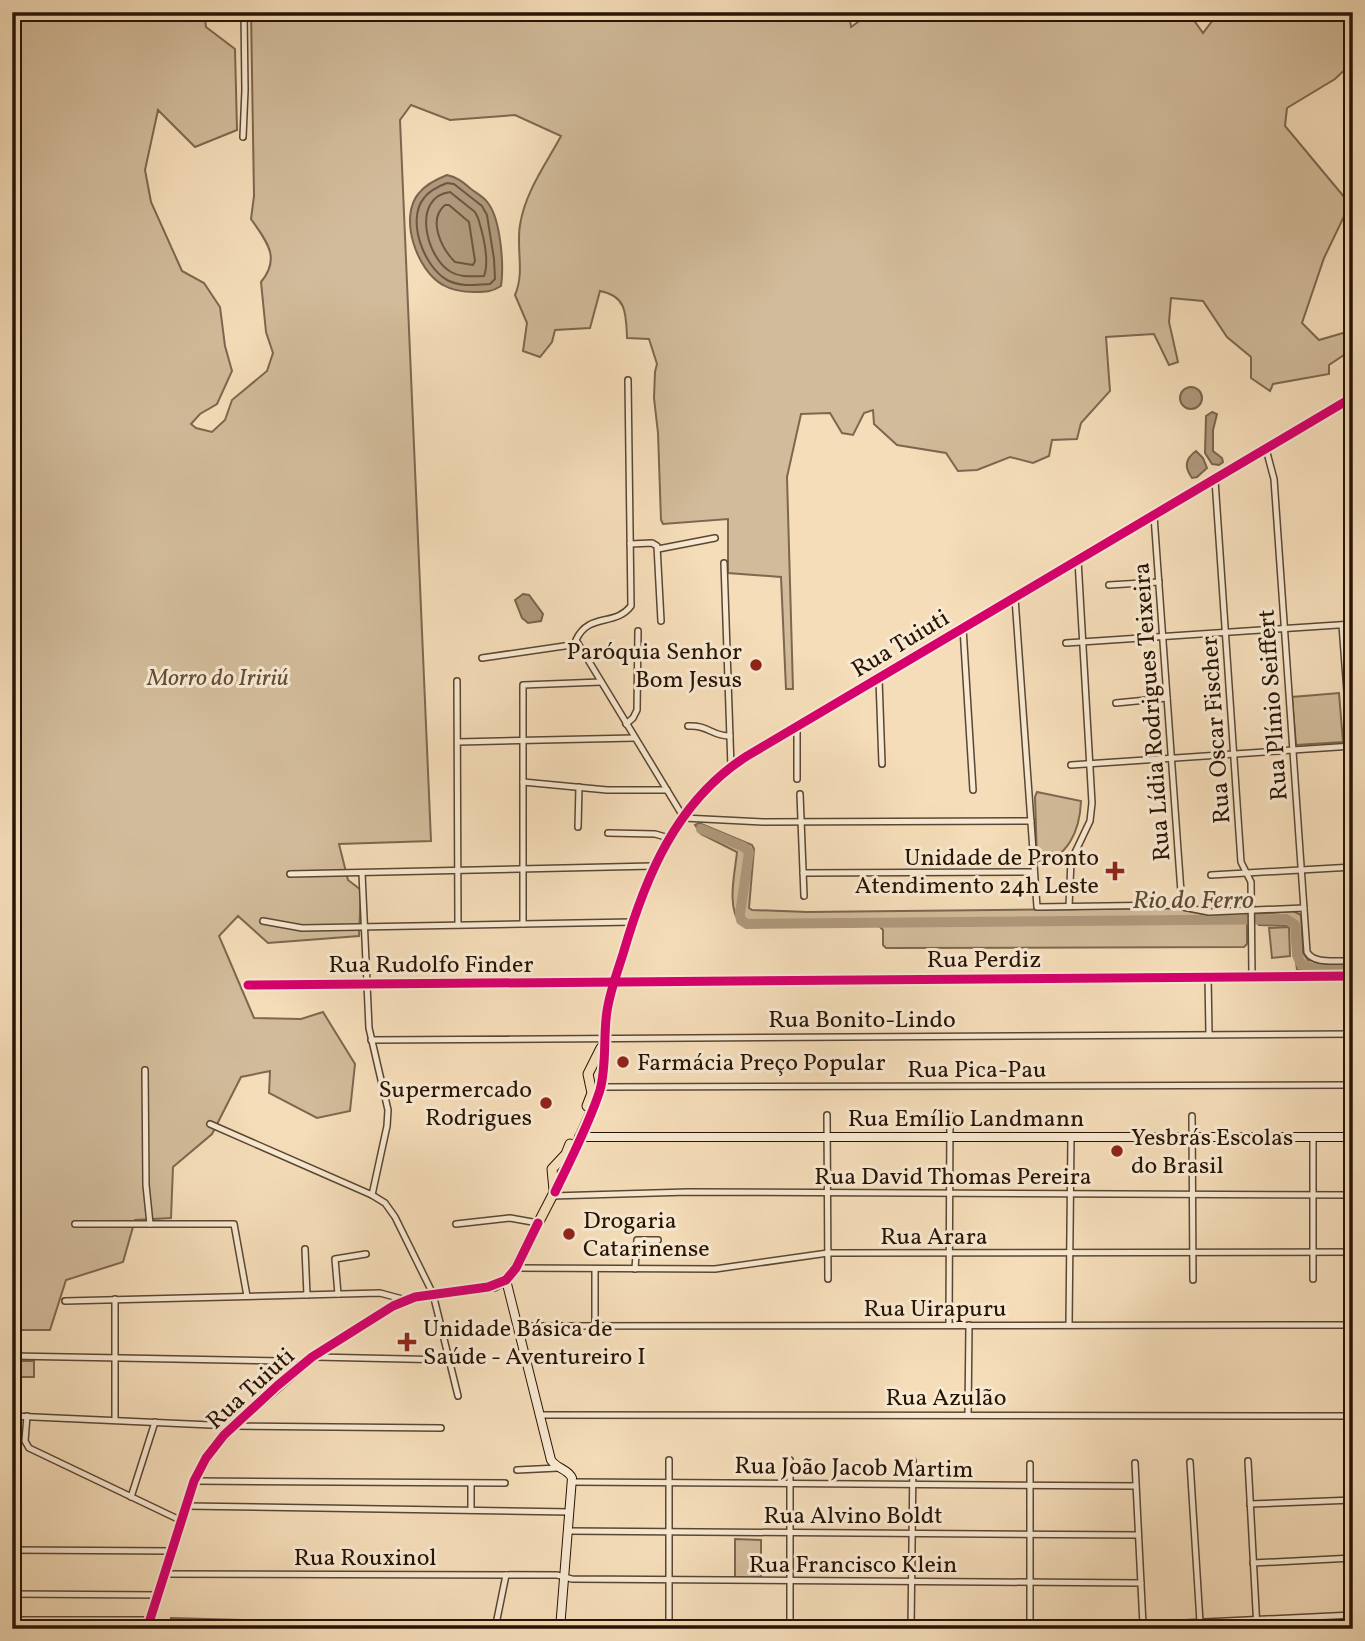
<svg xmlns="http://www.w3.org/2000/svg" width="1365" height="1641" viewBox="0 0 1365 1641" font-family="Vollkorn,serif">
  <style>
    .green { fill: #d2bb9a; stroke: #7c674f; stroke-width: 2 }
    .water { fill: #af987b; stroke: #79634b; stroke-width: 2 }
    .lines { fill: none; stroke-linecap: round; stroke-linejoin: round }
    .shore { stroke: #6b5640; stroke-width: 2 }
    .river { stroke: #af987b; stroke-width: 10 }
    .street-casing { stroke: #5a4631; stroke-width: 8 }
    .secondary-casing { stroke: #271304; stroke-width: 10 }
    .primary-casing { stroke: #271304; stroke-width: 11 }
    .street { stroke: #f8e9d2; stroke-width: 5 }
    .secondary { stroke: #f8e9d2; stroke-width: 8 }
    .primary { stroke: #f5ddb9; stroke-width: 9 }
    .cycleway-casing { stroke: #f8e9d2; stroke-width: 13 }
    .cycleway { stroke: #d6006c; stroke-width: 9 }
    .poi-dot { fill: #8f2418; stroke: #f8e9d2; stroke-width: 2.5 }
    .labels { text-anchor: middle; stroke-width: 6; stroke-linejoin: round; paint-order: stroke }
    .street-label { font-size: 24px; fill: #271304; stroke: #f8e9d2 }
    .poi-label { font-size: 24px; fill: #271304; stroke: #f8e9d2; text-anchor: start }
    .park-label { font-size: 24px; font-style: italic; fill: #634e38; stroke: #f8e9d2 }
    .water-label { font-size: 26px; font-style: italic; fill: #5d4834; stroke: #f8e9d2 }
  </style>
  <rect width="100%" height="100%" fill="#f5ddb9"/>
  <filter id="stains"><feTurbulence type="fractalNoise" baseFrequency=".00286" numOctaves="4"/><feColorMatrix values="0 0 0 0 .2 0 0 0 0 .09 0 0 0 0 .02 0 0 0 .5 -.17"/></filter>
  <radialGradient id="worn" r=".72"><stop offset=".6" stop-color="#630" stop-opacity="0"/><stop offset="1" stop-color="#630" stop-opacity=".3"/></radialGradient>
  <g class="green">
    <path d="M12,12H204L206,27L235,49L237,130L195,147L158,110L145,170L151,202L182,271L204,283L220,307L225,346L232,371L217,404L200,414L191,424L196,428L212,432L225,420L232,400L267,371L273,353L266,332L261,282C281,258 267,242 251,219L254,196L251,12H849L851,27L872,12H1188L1203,33L1219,12H1353V62L1335,79L1287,108L1285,126L1350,204L1324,258L1302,323L1319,340L1353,330V349L1329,365V374L1273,384L1270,391L1251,378V357L1227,337L1203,301L1171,298L1169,322L1178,362L1169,365L1154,334L1106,337L1110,391L1081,423L1077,439L1052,440L1049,456L1033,463L1010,457L977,470L958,471L946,453L897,445L874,424L873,410L864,413L853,435L842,433L830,413L801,414L787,477L793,689H786L781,577L728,573V519L663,524L661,520L658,433L654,398L655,372L657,364L649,339L627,338C626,314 627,296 600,291L590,328L555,330L552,342L540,357L523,351L527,323L515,295C525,272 516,249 520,225C525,192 546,164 561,136L515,115L450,120L411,105L400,120L431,841L339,844L348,880L361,890L359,936L268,943L238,916L219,936L254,1018L301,1019L323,1012L355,1064L350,1111L317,1118L269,1093L270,1071L241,1077L212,1134L173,1167L171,1218L135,1220L123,1262L66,1280L50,1330H12Z"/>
    <polygon points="1339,693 1343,742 1296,745 1292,697"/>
    <path d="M1037,792L1081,801C1080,829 1068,861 1037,861L1035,797Z"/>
    <path d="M699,823L752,845L754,849L749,908L752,910L807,912L1173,908L1203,914L1245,912L1247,915V944L1244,947L886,948L883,945V930L878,925L741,924C726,908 735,873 737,852L701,834L695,825Z"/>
    <polygon points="1293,911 1301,915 1303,953 1308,960 1353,963 1353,974 1297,970 1292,926 1259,925 1253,919 1255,915 1259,914"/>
    <polygon points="1289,927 1290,956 1272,958 1269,928"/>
    <rect x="12" y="1361" width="22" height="16"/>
    <polygon points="735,1539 761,1540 761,1577 735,1577"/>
    <polygon points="171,1618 242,1620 242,1629 171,1629"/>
  </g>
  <g class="water">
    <path d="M447,175C457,177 463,182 471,189C476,193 484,197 488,203C501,220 504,266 501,286C492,292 485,292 475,292C463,292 453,291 443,285C417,271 398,217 419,193C426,184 437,179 447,175Z"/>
    <circle cx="1191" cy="398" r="11"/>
    <polygon points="1212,412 1217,414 1213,430 1213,451 1222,458 1223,462 1219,465 1212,464 1205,453 1206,416"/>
    <path d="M1196,451L1203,458L1207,468L1197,477L1192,478C1184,467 1185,459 1196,451Z"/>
    <polygon points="523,594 529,595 543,614 541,621 528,623 522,618 515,600"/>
  </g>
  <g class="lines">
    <g class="shore">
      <path d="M447,183L454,184L482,206L487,215L494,259L495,279L490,284C476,285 460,287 447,280C424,267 406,220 424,198C430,190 439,186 447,183Z"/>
      <path d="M450,192L475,212L478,218C483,234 490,260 484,276C473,276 461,278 451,272C426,258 411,197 450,192Z"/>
      <path d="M445,205H449L469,222L475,261L473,265L455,262C442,249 427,220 445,205Z"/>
    </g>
    <polyline class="river" points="701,829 744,847 749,852 740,914 741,920 747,924 1286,919 1295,925 1297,955 1301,964 1311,968 1353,970"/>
    <g class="street-casing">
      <g id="street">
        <polyline points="243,137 245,90 244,12"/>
        <path d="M628,380L631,606C615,627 589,612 576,640L684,818L763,822L1031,821"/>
        <path d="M1266,449L1274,479L1307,952C1314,965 1338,960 1353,961"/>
        <polyline points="1215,480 1241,862 1251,882 1252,976"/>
        <polyline points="1154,516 1182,906"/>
        <polyline points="630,544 652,543 657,546 661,621"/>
        <polyline points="658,549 715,538"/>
        <polyline points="724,563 731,767"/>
        <polyline points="1109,585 1159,582"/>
        <polyline points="1015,598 1037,907 1173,905 1209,912 1304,908"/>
        <polyline points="1342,625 1353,772"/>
        <polyline points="963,628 973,790"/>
        <polyline points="1066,643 1353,624"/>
        <polyline points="482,658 578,644"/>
        <polyline points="879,679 882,764"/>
        <polyline points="457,681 458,925"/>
        <polyline points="1116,703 1167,698"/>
        <polyline points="626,724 633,718 637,710 638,631"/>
        <path d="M688,726C709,725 711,736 730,736"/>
        <polyline points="797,728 797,779"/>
        <polyline points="458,742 635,738"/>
        <polyline points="1071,765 1353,746"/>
        <polyline points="523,782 607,790 667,790"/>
        <polyline points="800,794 804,896"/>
        <polyline points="578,827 579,787"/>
        <polyline points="608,833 655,834 669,838"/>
        <polyline points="362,873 369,1028 388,1110 387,1126 372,1195"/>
        <polyline points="803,873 1034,872"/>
        <polyline points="290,874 653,866"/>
        <polyline points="1211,875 1353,867"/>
        <polyline points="1069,906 1071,861 1090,821 1092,803 1078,560"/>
        <polyline points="263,921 302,928 632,922"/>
        <polyline points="523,924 523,685 601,682"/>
        <polyline points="1208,976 1209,1034"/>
        <polyline points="248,985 1353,976"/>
        <polyline points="371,1040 1353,1034"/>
        <polyline points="145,1070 146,1185 150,1224"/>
        <polyline points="601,1087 1353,1085"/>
        <polyline points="827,1115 828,1279"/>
        <polyline points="1192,1116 1193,1280"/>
        <polyline points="210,1124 372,1195 385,1203 395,1217 433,1294 458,1396"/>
        <polyline points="1313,1137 1313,1279"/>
        <polyline points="552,1196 688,1192 1353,1195"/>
        <polyline points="75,1224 234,1224 247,1296"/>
        <polyline points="456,1224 510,1218 538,1223"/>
        <polyline points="305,1249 307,1295"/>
        <polyline points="516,1268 715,1269 828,1253 1353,1252"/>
        <polyline points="635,1269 637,1240 658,1240"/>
        <polyline points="338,1294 335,1259 366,1254"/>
        <polyline points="115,1299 115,1420"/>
        <polyline points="65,1301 380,1293 406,1300"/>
        <polyline points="949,1325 950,1115"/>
        <polyline points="1069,1325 1071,1137"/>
        <polyline points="517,1326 1353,1325"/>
        <polyline points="595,1326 595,1269"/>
        <polyline points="12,1356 282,1361 301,1366"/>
        <polyline points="316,1357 450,1360"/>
        <polyline points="539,1415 1353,1416"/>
        <polyline points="968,1415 969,1325"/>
        <polyline points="12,1416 233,1426 441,1428"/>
        <polyline points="27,1416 25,1441 29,1448 182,1521"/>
        <polyline points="669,1460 669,1629"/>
        <polyline points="790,1460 790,1629"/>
        <polyline points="1248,1461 1257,1629"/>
        <polyline points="1190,1462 1200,1622"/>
        <polyline points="1135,1463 1143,1625"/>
        <polyline points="517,1470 558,1468"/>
        <polyline points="194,1481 505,1483"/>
        <polyline points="572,1482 1136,1486"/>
        <polyline points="131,1497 155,1422"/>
        <polyline points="1250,1504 1353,1500"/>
        <polyline points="186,1506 570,1512"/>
        <polyline points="471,1510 471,1483"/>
        <polyline points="568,1531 1138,1535"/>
        <polyline points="12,1550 173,1551"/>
        <polyline points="1253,1563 1353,1558"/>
        <polyline points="165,1574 557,1575 572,1579 1141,1583"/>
        <polyline points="12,1594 159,1595"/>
        <polyline points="12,1620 150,1620"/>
        <polyline points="560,1628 640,1629"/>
        <polyline points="495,1629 506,1575"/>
        <polyline points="911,1629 913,1461"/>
        <polyline points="1030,1629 1030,1464"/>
        <polyline points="1112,1629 1143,1625 1353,1615"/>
      </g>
    </g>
    <g class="secondary-casing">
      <g id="secondary">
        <polyline points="579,1137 1353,1137"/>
        <path d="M506,1280L551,1460C557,1469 568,1469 572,1478L560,1629"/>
      </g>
    </g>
    <g class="primary-casing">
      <g id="primary">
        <polyline points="587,1106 592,1093 588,1074 601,1048"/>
        <polyline points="554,1190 552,1169 566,1154 570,1144"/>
        <path d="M147,1629L194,1481L211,1451L233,1426L312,1357L393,1306L415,1297L495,1286L506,1280L513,1272L563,1175L599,1094L602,1081C604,1058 603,1034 607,1012C610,992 617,974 623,955C645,879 676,801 747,756L1353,397"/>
      </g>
    </g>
    <use href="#street" class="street"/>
    <use href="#secondary" class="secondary"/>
    <use href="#primary" class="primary"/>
    <g class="cycleway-casing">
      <g id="cycleway">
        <polyline points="248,985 1353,976"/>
        <path d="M555,1192C570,1161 590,1122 600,1090C607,1065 603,1036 607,1011C610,991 617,973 623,954C645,878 676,801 747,756L1353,397"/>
        <polyline points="147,1629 194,1481 206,1458 224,1435 277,1386 312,1357 393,1306 415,1297 488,1287 506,1280 516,1268 538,1223"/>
      </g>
    </g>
    <use href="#cycleway" class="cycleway"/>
  </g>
  <g class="poi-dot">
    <circle cx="756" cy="665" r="7"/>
    <path d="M1111.5 860.5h7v7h7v7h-7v7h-7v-7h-7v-7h7z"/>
    <circle cx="623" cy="1062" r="7"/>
    <circle cx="546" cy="1103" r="7"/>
    <circle cx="1117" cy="1151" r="7"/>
    <circle cx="569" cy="1234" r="7"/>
    <path d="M403.5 1331.5h7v7h7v7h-7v7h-7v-7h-7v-7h7z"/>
  </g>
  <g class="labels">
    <g class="street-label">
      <text transform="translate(900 643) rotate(-31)" y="8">Rua Tuiuti</text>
      <text transform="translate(1272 705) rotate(-94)" y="8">Rua Plínio Seiffert</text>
      <text transform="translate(1151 712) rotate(-94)" y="8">Rua Lídia Rodrigues Teixeira</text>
      <text transform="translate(1215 730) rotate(-94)" y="8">Rua Oscar Fischer</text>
      <text x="984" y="967">Rua Perdiz</text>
      <text x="431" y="972">Rua Rudolfo Finder</text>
      <text x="862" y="1027">Rua Bonito-Lindo</text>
      <text x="977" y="1077">Rua Pica-Pau</text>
      <text x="966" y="1126">Rua Emílio Landmann</text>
      <text x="953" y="1184">Rua David Thomas Pereira</text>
      <text x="934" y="1244">Rua Arara</text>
      <text x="935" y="1316">Rua Uirapuru</text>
      <text transform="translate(250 1388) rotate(-42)" y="8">Rua Tuiuti</text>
      <text x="946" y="1405">Rua Azulão</text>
      <text transform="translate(854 1467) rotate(1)" y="8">Rua João Jacob Martim</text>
      <text x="853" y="1523">Rua Alvino Boldt</text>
      <text x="365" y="1565">Rua Rouxinol</text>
      <text x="853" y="1572">Rua Francisco Klein</text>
    </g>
    <g class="poi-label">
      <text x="742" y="659" text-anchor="end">Paróquia Senhor<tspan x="742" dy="28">Bom Jesus</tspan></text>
      <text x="1099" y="865" text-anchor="end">Unidade de Pronto<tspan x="1099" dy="28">Atendimento 24h Leste</tspan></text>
      <text x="637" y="1070">Farmácia Preço Popular</text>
      <text x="532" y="1097" text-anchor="end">Supermercado<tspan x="532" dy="28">Rodrigues</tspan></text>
      <text x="1131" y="1145">Yesbrás Escolas<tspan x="1131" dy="28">do Brasil</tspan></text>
      <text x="583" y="1228">Drogaria<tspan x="583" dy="28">Catarinense</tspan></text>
      <text x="423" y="1336">Unidade Básica de<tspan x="423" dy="28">Saúde - Aventureiro I</tspan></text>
    </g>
    <g class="park-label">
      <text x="218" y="685">Morro do Iririú</text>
    </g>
    <g class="water-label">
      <text x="1193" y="908">Rio do Ferro</text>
    </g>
  </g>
  <rect width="1365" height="1641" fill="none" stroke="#f5ddb9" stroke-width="42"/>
  <rect x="14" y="14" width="1337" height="1613" fill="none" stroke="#271304" stroke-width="3.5"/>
  <rect x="21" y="21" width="1323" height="1599" fill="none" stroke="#271304" stroke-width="2"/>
  <rect width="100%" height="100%" filter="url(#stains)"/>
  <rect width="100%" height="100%" fill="url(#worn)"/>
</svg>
